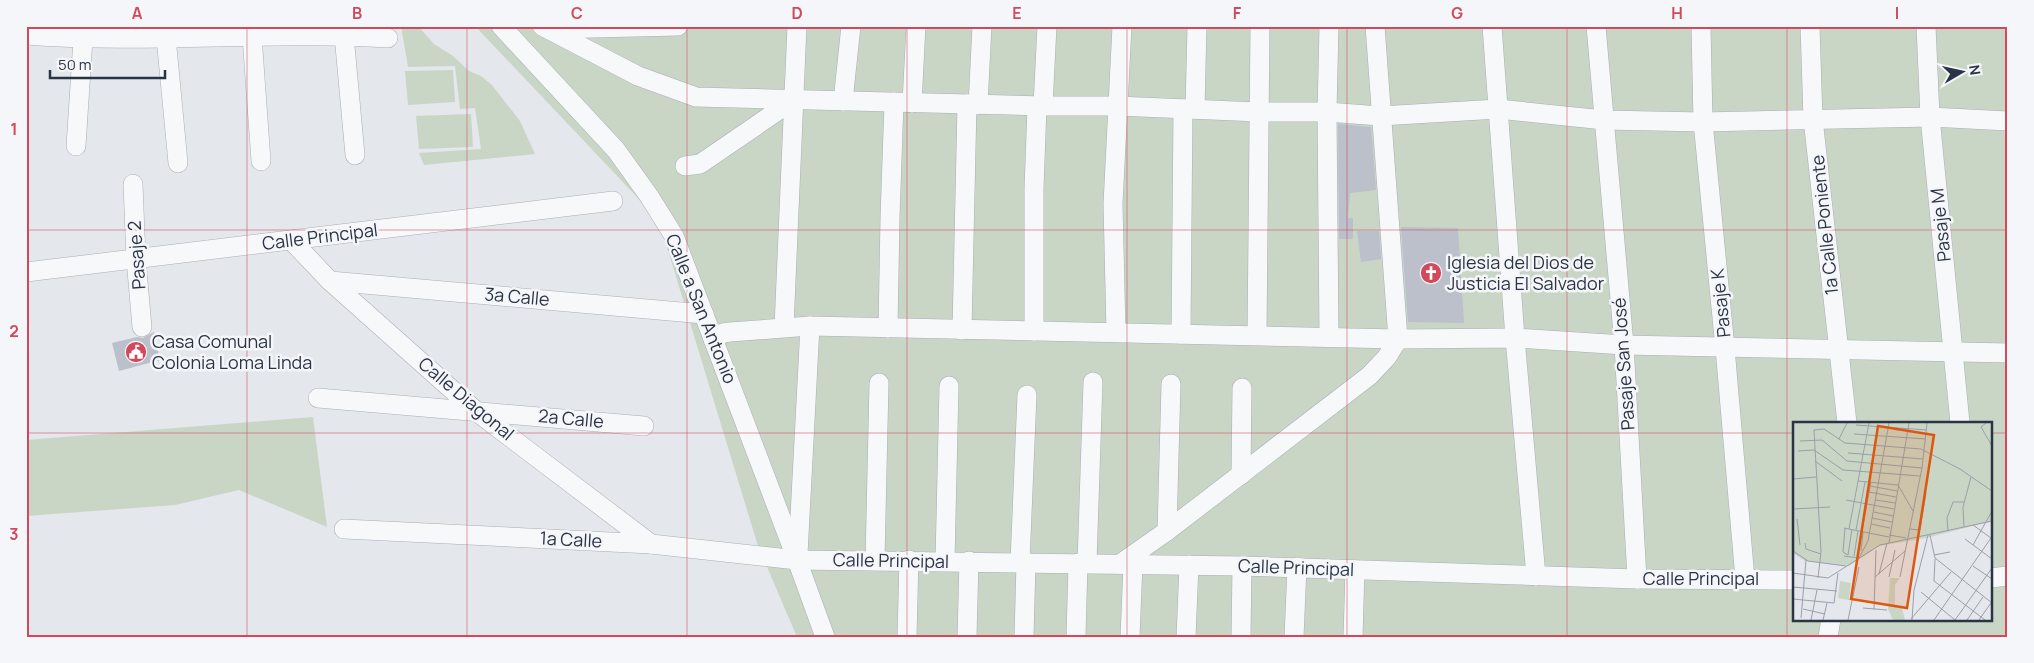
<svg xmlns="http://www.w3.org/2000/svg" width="2034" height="663" viewBox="0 0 2034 663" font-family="Manrope,sans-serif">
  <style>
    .green { fill: #c9d6c5; fill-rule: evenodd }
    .building { fill: #bbc0ca }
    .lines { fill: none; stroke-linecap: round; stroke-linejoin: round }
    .minor-casing { stroke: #a9aeb7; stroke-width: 20 }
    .minor { stroke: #f7f8fa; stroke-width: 19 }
    .grid { fill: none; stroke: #d1495b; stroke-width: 1; stroke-opacity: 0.55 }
    .labels { text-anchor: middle; stroke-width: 5; stroke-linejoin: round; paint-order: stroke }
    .street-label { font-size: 18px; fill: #2b3445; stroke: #f4f6f9 }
    .poi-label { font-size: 18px; fill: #2b3445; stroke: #f4f6f9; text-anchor: start }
    .inset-road { fill: none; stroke: #9a9fa9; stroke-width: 1 }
    .view { fill: #df570f; fill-opacity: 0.15; stroke: #df570f; stroke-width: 2.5 }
    .inset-edge { fill: none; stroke: #2b3445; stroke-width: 2.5 }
    .neatline { fill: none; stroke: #d1495b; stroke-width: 2 }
    .grid-label { font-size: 16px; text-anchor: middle; font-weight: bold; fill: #d1495b }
  </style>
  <rect width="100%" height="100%" fill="#e4e7ec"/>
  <g class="green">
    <polygon points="401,26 418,26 434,44 453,56 469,71 481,76 492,85 520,121 535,154 424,165 419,153 481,149 475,108 460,109 455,66 408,67"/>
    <path d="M475,26H2008V637H797L758,546L660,224L636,196ZM1794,423H1990V619H1794Z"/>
    <polygon points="453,70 455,102 408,105 405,71"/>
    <polygon points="471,114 473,147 419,149 416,116"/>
    <polygon points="313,417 327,527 239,490 175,505 26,516 26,440"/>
  </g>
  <g class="building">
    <polygon points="1338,124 1371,127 1376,190 1350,193 1348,218 1353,218 1353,239 1339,239"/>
    <polygon points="1401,227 1458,228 1464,323 1408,322"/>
    <polygon points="1357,231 1379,231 1381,259 1361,262"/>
    <polygon points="154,332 160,360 119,371 112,343 137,337 143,338"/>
  </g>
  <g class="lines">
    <g class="minor-casing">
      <g id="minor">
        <polyline points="501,26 616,150 649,196 674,236 797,560 825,637"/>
        <polyline points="542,26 638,76 696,97 1043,106 1117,106 1259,112 1327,112 1380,116 1498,109 1604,120 1703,122 1930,117 2008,121"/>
        <polyline points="1492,26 1515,338 1536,576"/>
        <polyline points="1596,26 1624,345 1637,579"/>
        <polyline points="1701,26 1703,122 1725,348 1745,579"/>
        <polyline points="1810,26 1813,119 1847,423"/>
        <polyline points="1926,26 1930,117 1960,423"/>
        <polyline points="551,29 678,26"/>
        <path d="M26,35C147,44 268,31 388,38"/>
        <polyline points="344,35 355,155"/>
        <polyline points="252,36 261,161"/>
        <polyline points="166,37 178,163"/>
        <polyline points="843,101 851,26"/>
        <polyline points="912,103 916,26"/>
        <polyline points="978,105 982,26"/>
        <polyline points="1043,106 1047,26"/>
        <polyline points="1195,109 1197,26"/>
        <polyline points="76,146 83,39"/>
        <polyline points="685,166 700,164 795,99"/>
        <polyline points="133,184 136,259 142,327"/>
        <polyline points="292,241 330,281 477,412 651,544"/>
        <polyline points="26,272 613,201"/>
        <polyline points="330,281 704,314"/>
        <polyline points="784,327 797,26"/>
        <polyline points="888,328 890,218 894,102"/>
        <polyline points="962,330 967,104"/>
        <polyline points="1034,331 1034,189 1037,106"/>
        <polyline points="1116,332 1113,204 1122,26"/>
        <polyline points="1181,334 1183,109"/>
        <polyline points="1257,335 1260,26"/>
        <polyline points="1329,337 1327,112 1329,26"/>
        <polyline points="713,339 723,333 730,332 810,326 1398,339 1515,338 1624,345 2008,353"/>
        <polyline points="318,398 644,426"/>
        <polyline points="1241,475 1242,388"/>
        <polyline points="344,529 651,544 797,560 1242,566 1637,579 1794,580"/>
        <polyline points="1167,531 1171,384"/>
        <polyline points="798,554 810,326"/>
        <polyline points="875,560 879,383"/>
        <polyline points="945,561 949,386"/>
        <polyline points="1020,562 1027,395"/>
        <polyline points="1087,563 1093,382"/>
        <polyline points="1120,564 1167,531 1369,376 1387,357 1398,339 1375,26"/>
        <polyline points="1990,578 2008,576"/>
        <polyline points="907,637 909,560"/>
        <polyline points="967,637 969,561"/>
        <polyline points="1024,637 1026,562"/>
        <polyline points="1076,637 1078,563"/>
        <polyline points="1130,637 1133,564"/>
        <polyline points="1186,637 1189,565"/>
        <polyline points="1241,637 1242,566"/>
        <polyline points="1294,637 1297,567"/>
        <polyline points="1353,637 1355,570"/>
        <polyline points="1828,637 1831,619"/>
      </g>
    </g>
    <use href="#minor" class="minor"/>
  </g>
  <path class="grid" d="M247,26V637M467,26V637M687,26V637M907,26V637M1127,26V637M1347,26V637M1567,26V637M1787,26V637M26,230H2008M26,433H1794M1990,433H2008"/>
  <defs>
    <g id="church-disc" transform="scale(1.125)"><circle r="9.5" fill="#d1495b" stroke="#f4f6f9"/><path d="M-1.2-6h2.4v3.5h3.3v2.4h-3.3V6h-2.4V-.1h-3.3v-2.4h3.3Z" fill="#fff"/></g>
    <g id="civic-disc" transform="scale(1.125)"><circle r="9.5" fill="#d1495b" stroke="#f4f6f9"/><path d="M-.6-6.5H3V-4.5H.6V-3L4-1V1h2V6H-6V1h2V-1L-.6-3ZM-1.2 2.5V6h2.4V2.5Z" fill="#fff"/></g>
  </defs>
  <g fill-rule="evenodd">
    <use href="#church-disc" x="1431" y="273"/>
    <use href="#civic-disc" x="136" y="352"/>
  </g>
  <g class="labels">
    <g class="street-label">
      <text transform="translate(1825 225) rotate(-96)" y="6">1a Calle Poniente</text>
      <text transform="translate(1941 225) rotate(-96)" y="6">Pasaje M</text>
      <text transform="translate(320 237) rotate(-7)" y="6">Calle Principal</text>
      <text transform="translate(137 255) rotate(-94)" y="6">Pasaje 2</text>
      <text transform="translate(517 297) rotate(5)" y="6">3a Calle</text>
      <text transform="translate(1721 303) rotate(-96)" y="6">Pasaje K</text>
      <text transform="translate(701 309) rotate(68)" y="6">Calle a San Antonio</text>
      <text transform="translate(1624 364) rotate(-94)" y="6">Pasaje San José</text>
      <text transform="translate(466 399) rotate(40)" y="6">Calle Diagonal</text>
      <text transform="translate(571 419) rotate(5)" y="6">2a Calle</text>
      <text transform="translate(571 540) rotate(3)" y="6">1a Calle</text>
      <text transform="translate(891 561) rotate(1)" y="6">Calle Principal</text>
      <text transform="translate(1296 568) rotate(2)" y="6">Calle Principal</text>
      <text x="1701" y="585">Calle Principal</text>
    </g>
    <g class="poi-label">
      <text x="1447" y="269">Iglesia del Dios de<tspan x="1447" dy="21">Justicia El Salvador</tspan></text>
      <text x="152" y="348">Casa Comunal<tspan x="152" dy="21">Colonia Loma Linda</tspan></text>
    </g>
  </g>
  <g transform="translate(1793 422)">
    <rect width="199" height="199" fill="#e4e7ec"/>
    <path d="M0,1H199V99L133,116L86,124L56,144L12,139L0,131ZM97,156H107L102,163V185L109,186L112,198H100L95,187ZM47,159L58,161L56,178L45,176Z" fill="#c9d6c5"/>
    <path class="inset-road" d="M193,1L188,5L199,24M63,3L134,8M61,12L133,17M46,17L54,1M7,19L29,18L54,39L129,46M21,28L50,48L127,54M5,29L21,28M55,31L130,37M22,39L49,59M0,57L23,55M65,59L105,63L120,89M77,64L104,69M76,70L103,75M53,78L101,87M83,78L102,81M0,87L37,85M81,90L100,94M79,96L99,100M4,97L7,123M78,102L97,106M180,103L198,116M171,105L170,85L178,55M51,106L96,115M52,106L50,130L55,133M56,107L76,1M117,107L127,108L133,71M63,108L72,60M69,109L78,60M155,109L154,96L160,80H171M96,113L113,116M137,113L142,136L199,181M172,117L199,137M12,121L13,127L28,132M96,121L116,1M180,123L199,89M0,129L15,139L53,144M68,129L70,110M55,133L59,107M141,133L157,130M51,134L66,136L75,119L96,1M61,134L65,109M142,137L141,159L192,198M180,144L199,157M0,151L35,156L87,123L199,99M86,152L94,121M82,155L112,129M96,155L102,128M107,155L129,46L134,1M25,156L28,130L21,8L31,7L52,21L128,27L167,47L199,69M0,165L44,169M128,170L162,198M0,177L41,181L45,151M70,186L94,188M10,187L32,192M81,187L83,128M8,196L13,138M118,197L158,150M18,198L24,168M30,198L34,181M55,198L66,145M119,198L121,168L135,113M141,198L198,116M162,198L199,146M174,198L190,175M186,198L198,181"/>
    <path class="view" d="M85,4L141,13L114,186L58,177Z"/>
    <rect width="199" height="199" class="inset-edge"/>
  </g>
  <rect width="2034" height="663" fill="none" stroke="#f4f6f9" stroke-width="55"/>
  <g transform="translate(1962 72) rotate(81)" stroke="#f4f6f9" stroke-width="4" paint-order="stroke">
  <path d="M0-4L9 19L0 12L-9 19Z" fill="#2b3445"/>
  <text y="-8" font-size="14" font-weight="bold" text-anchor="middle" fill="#2b3445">N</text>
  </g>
  <path d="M50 70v8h115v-8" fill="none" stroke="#2b3445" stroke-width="2.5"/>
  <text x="58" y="70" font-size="15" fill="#2b3445" stroke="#f4f6f9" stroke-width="4" paint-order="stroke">50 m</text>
  <rect x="28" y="28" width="1978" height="608" class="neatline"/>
  <g class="grid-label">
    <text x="137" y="19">A</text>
    <text x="357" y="19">B</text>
    <text x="577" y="19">C</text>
    <text x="797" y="19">D</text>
    <text x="1017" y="19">E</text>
    <text x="1237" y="19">F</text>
    <text x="1457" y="19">G</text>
    <text x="1677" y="19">H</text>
    <text x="1897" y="19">I</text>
    <text x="14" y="135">1</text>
    <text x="14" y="337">2</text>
    <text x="14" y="540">3</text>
  </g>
</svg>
